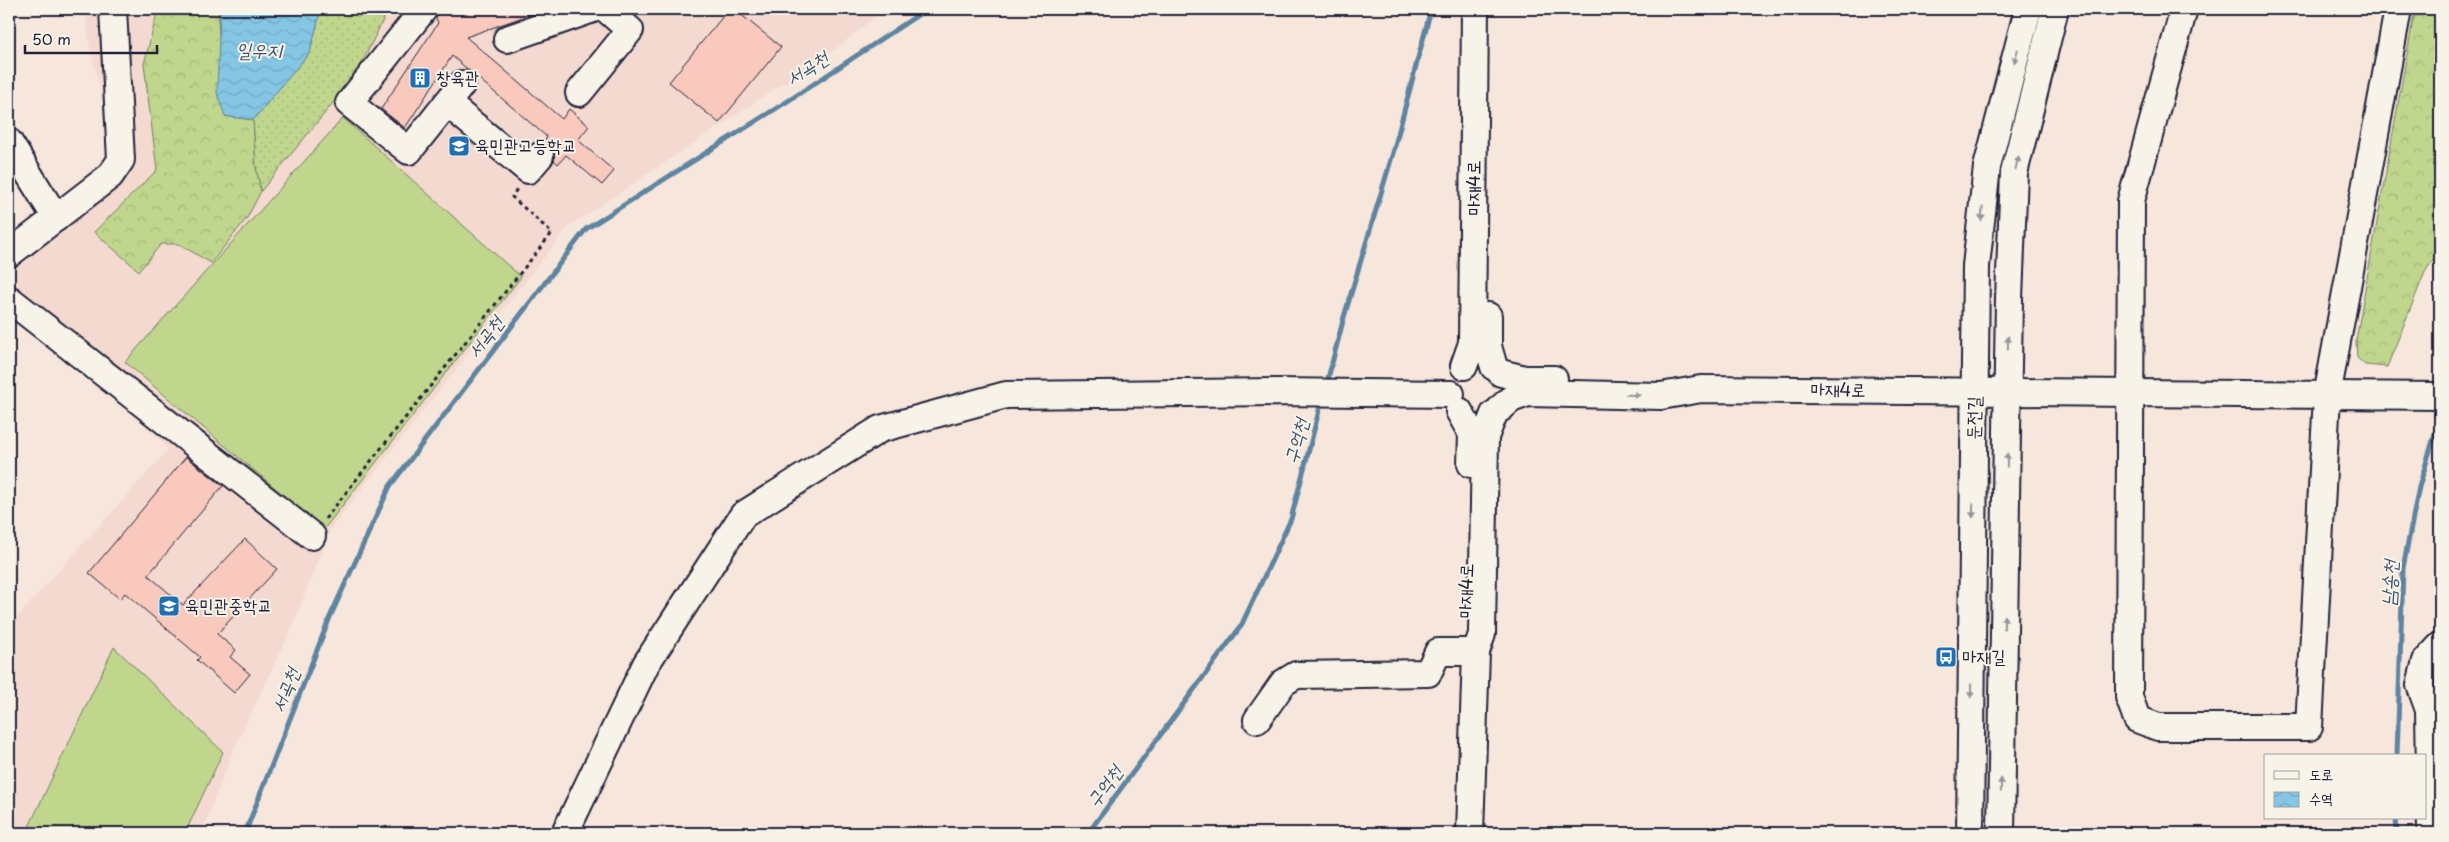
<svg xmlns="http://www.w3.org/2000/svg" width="2449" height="842" viewBox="0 0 2449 842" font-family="'Playpen Sans','Poor Story',sans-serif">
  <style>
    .built { fill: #f3d9cf }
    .grass { fill: url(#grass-dots); stroke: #707c64 }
    .forest { fill: url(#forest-crowns); stroke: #707c64 }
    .pitch { fill: #bfd68c; stroke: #707c64 }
    .water { fill: url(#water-waves); stroke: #5d84a0 }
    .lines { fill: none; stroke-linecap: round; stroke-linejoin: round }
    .stream { stroke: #5d84a0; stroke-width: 5 }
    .building { fill: #f8c9bc; stroke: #22223b }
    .minor-casing { stroke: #22223b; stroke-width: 30 }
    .path { stroke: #22223b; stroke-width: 3; stroke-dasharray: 4 4; stroke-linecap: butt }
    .minor { stroke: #f7f3e8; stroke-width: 26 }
    .oneway { fill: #97959a }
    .labels { text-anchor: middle; stroke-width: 4; stroke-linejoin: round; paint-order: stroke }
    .poi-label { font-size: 18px; fill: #22223b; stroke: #f7f3e8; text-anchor: start }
    .street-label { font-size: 18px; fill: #22223b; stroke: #f7f3e8 }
    .water-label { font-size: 19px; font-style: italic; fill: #3f536e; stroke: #f7f3e8 }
  </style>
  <defs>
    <pattern id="grass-dots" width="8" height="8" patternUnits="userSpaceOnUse" patternTransform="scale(1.25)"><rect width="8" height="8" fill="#bfd68c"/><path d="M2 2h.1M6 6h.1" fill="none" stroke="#a4b77a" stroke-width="1.8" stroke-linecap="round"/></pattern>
    <pattern id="forest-crowns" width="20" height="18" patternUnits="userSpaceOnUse" patternTransform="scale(1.25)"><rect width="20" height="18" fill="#bfd68c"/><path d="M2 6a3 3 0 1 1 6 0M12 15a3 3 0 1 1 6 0" fill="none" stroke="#a4b77a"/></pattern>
    <pattern id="water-waves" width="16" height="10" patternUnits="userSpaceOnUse" patternTransform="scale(1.25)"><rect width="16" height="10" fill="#84c6e4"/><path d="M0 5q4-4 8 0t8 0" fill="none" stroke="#72aac4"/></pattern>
  </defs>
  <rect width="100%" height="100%" fill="#f7e6db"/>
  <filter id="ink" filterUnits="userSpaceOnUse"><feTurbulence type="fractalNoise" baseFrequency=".02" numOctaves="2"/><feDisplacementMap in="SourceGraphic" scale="10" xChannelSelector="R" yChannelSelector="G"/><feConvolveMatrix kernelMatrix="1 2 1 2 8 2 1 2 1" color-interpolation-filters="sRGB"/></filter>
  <g filter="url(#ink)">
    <polygon class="built" points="85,9 885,9 838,47 568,227 331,528 289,634 235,746 201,833 9,833 9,626 168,450 145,419 9,311 9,236 70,187 110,161 105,106 90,49"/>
    <polygon class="grass" points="321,9 364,9 386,14 356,75 261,191 256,169 253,120 310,52"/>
    <g class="forest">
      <polygon points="158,9 220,9 218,21 225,116 253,120 256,169 261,191 247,218 211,263 179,244 161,244 139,271 94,232 157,170 144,64"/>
      <polygon points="2415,9 2440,9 2440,249 2425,272 2387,367 2365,365 2357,358 2356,340"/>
    </g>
    <g class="pitch">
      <polygon points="343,118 521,277 324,529 125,362"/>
      <polygon points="114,647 223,752 185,833 26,833"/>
    </g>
    <polygon class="water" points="220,9 321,9 310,52 253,120 225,116 217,93"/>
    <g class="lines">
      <g class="stream">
        <polyline points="1326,386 1344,317 1393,153 1431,9"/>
        <polyline points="2397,756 2403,568 2419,487 2440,417"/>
        <polyline points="2396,818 2397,833"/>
        <polyline points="245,833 330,617 390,486 586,229 791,99 927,9"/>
        <polyline points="1088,833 1241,626 1291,519 1322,399"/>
      </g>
    </g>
    <g class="building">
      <polygon points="439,9 540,9 540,11 466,37 562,119 569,109 589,126 578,140 614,171 602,185 566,155 558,164 554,160 554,151 544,142 547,137 452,56 405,128 381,109 438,23 436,18"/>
      <polygon points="729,9 734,9 781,47 719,123 669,82"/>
      <polygon points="186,457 223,486 148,575 183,605 245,539 277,569 217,634 236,650 230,657 250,674 234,693 197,660 200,657 125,593 120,599 89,573"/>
    </g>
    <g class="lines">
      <g class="minor-casing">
        <g id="minor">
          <polyline points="424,9 349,103 409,151 462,84"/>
          <polyline points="2184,9 2131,201 2129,697 2137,719 2158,727 2309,727 2327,396 2398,9"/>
          <polyline points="507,39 593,9"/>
          <polyline points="579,93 630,30 606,9"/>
          <polyline points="447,103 528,170 540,156"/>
          <polyline points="9,142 56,218"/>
          <polyline points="9,254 110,176 121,160 113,9"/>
          <polyline points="9,299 312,536"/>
          <polyline points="1488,316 1488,346 1494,367"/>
          <polyline points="1464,366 1472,343 1475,9"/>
          <polyline points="1501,373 1525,379 1554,379"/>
          <polyline points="1501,408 1511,399 1528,393 1661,396 1701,389 2440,396"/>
          <polyline points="1459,411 1472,434 1471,464"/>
          <polyline points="1257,720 1283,683 1296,675 1428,673 1438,652 1476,652"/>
          <polyline points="565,833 646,664 743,515 880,429 1006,395 1276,392 1451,394"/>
          <polyline points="1470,833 1476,652 1482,634 1485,437 1494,414"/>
          <polyline points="1970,833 1976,266 1987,167 2028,9"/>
          <polyline points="2001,833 2009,298 2014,173 2055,9"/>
          <polyline points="2431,833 2429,710 2420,685 2426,661 2440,646"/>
        </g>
      </g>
      <polyline class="path" points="325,519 552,233 512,197 518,187"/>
      <use href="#minor" class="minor"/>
    </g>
    <defs><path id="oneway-solid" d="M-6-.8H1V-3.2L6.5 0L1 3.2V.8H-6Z" transform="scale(1.25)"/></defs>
    <g class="oneway">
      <use href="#oneway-solid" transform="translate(2016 56) rotate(105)"/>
      <use href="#oneway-solid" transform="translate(2017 163) rotate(-76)"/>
      <use href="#oneway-solid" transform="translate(1982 214) rotate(96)"/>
      <use href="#oneway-solid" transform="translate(2008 343) rotate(-89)"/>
      <use href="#oneway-solid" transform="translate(1633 395) rotate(1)"/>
      <use href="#oneway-solid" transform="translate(2007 460) rotate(-89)"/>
      <use href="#oneway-solid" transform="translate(1973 511) rotate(91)"/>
      <use href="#oneway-solid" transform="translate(2004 622) rotate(-89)"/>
      <use href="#oneway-solid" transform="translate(1971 691) rotate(91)"/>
      <use href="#oneway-solid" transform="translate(2001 785) rotate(-89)"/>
    </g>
  </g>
  <defs>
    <g id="building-square" transform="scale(1.125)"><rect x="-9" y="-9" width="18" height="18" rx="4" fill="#1f6fb2" stroke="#f7f3e8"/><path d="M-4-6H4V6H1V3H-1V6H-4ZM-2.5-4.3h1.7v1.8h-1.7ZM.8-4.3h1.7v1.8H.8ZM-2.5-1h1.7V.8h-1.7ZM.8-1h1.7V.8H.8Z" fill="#fff"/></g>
    <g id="school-square" transform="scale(1.125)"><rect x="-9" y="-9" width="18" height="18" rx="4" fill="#1f6fb2" stroke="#f7f3e8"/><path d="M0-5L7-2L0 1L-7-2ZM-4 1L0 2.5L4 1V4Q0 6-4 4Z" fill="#fff"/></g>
    <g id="bus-square" transform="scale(1.125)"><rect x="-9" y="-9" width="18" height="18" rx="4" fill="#1f6fb2" stroke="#f7f3e8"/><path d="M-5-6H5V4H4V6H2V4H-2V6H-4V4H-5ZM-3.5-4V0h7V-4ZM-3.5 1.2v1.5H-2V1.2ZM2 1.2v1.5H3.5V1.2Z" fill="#fff"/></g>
  </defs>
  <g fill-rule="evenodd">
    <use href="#building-square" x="420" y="78"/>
    <use href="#school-square" x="459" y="146"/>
    <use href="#school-square" x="169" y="606"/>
    <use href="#bus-square" x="1946" y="657"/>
  </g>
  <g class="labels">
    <g class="poi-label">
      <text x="436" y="84">창육관</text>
      <text x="475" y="152">육민관고등학교</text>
      <text x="185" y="612">육민관중학교</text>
      <text x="1962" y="663">마재길</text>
    </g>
    <g class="street-label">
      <text transform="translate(1474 188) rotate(-90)" y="6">마재4로</text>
      <text transform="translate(1838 390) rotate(1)" y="6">마재4로</text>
      <text transform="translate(1974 418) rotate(-89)" y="6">둔전길</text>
      <text transform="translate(1466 591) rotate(-88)" y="6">마재4로</text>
    </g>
    <g class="water-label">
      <text x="259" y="57">일우지</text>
      <text transform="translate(807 68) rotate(-33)" y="7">서곡천</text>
      <text transform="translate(485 337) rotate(-53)" y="7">서곡천</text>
      <text transform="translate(1296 441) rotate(-75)" y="7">구억천</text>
      <text transform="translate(2389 583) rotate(-86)" y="7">남송천</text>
      <text transform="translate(285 690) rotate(-68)" y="7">서곡천</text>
      <text transform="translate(1104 786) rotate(-54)" y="7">구억천</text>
    </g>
  </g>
  <rect width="2449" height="842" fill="none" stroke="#f7f3e8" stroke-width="30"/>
  <rect x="15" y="15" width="2419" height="812" fill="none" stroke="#22223b" stroke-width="2" filter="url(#ink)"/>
  <rect x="2264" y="754" width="162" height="65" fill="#f7f3e8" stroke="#a29fa3"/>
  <rect x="2274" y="771" width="25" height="8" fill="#f7f3e8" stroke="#a29fa3"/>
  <text x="2309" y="780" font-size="15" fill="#22223b">도로</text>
  <rect x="2274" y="792" width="25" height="15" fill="url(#water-waves)" stroke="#a29fa3"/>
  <text x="2309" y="804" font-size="15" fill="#22223b">수역</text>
  <path d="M25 45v8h132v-8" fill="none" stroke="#22223b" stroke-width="2.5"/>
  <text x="32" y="45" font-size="15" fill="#22223b" stroke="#f7f3e8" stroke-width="4" paint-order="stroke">50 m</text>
</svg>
